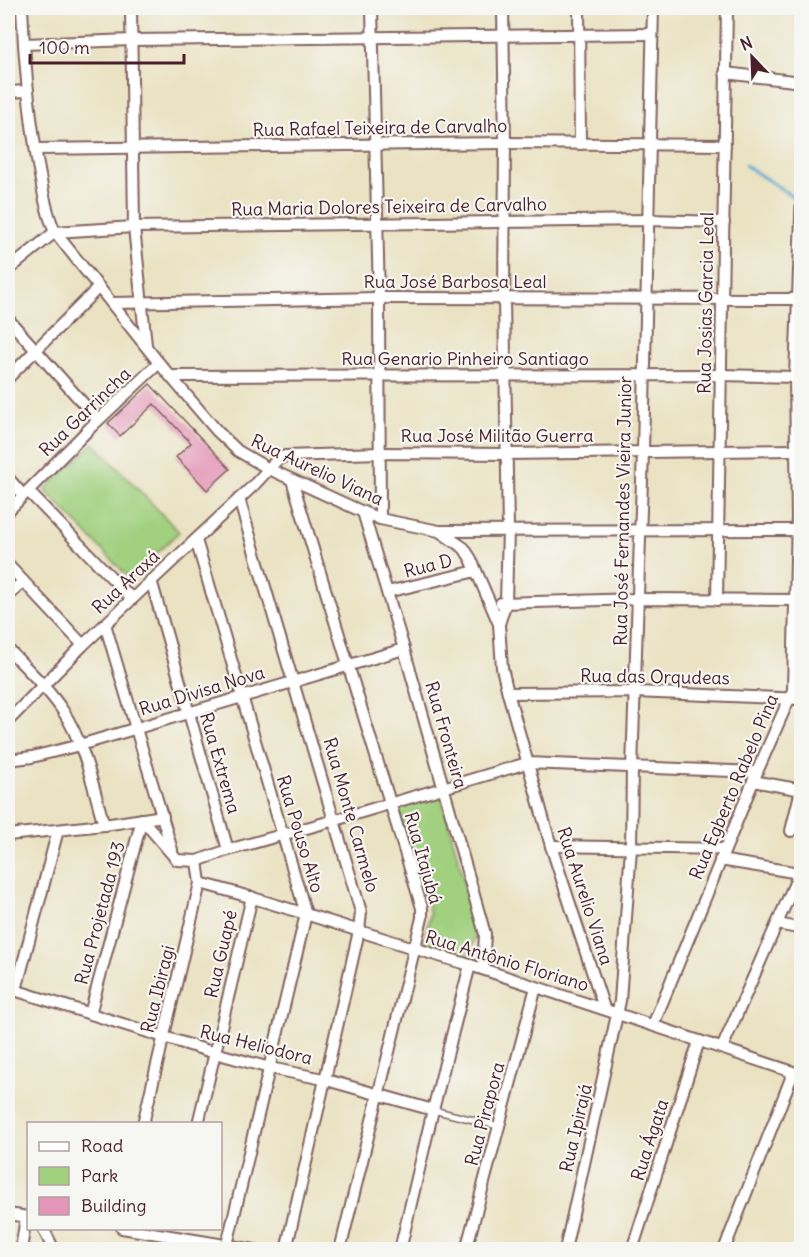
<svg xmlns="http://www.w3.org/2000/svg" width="809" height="1257" viewBox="0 0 809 1257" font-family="Delius,sans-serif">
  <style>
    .green { fill: #a1d07f; stroke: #767855; stroke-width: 1.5 }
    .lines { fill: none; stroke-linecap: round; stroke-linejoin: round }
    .stream { stroke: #54a8d0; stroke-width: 3 }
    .building { fill: #e396b7 }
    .lane-casing { stroke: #826360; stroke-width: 8 }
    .street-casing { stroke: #826360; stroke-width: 14 }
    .lane { stroke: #fff; stroke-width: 5 }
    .street { stroke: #fff; stroke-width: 10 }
    .labels { text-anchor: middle; stroke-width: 4.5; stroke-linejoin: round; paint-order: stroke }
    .street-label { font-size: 18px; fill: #4a1f2b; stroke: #f6f6f2 }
  </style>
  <rect width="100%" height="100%" fill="#f6f6f2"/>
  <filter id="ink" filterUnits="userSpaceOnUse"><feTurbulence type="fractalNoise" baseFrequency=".0167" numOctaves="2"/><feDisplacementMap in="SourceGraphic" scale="12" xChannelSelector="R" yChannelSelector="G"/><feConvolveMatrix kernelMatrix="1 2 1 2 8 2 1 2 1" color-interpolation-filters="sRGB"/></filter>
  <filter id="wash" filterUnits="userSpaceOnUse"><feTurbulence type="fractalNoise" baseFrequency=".008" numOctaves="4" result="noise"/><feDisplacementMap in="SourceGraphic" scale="24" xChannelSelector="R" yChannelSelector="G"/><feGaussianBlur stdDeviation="1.35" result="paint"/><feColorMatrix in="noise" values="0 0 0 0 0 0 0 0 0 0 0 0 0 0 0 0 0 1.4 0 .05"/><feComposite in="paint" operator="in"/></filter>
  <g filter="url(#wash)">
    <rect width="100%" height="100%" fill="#eae2c2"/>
    <g class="green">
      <polygon points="94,443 179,532 130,579 45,490"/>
      <polygon points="441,795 477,928 470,956 424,943 430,913 398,807"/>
    </g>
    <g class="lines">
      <polyline class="stream" points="745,165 795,198"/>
    </g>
    <g id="blocks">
      <polygon class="building" points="150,384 230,469 207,490 176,457 191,443 154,404 120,436 108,423"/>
    </g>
  </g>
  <g filter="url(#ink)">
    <use href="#blocks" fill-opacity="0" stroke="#826360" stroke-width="1.5"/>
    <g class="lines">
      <g class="lane-casing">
        <polyline id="lane" points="433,1110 498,1126"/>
      </g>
      <g class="street-casing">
        <g id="street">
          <path d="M22,8C24,59 29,109 37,160C42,185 45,209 55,232L159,363L217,431L238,451L269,469L363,512L380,519L439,531L464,548L471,559L499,624L502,668L508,693L551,846L604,1008"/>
          <polyline points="131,8 134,227 146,345"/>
          <polyline points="372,8 379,298 380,519"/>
          <polyline points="579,8 580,144"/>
          <polyline points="24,44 132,40 652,34"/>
          <polyline points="725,73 802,82"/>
          <polyline points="8,92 27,91"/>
          <polyline points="36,149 505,143 725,145"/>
          <polyline points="55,232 134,227 648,220 724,222"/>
          <polyline points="8,270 55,232"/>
          <polyline points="112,303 379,298 798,299"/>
          <polyline points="8,319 98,420"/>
          <polyline points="171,376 721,375 795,377"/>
          <polyline points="8,378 99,287"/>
          <polyline points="8,478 23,495"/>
          <polyline points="292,480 422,908 422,918 340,1250"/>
          <polyline points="28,491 132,599"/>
          <polyline points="239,499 361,912 359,931 286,1250"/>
          <polyline points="8,511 91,427 159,363"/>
          <polyline points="363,512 404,649 485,934 483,969"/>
          <polyline points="440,531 797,530"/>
          <polyline points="196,540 306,914 227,1245"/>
          <polyline points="8,565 83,645"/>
          <polyline points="151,580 228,850"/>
          <polyline points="387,592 476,571"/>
          <polyline points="8,596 23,581"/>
          <polyline points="717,600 727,8"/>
          <polyline points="501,603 638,599 800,600"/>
          <polyline points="105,624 172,850"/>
          <polyline points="499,624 506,602 508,530 504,299 505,143 503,8"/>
          <path d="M8,649C27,669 48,688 63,711C85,745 93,787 104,825"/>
          <polyline points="508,693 635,692 802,699"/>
          <polyline points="8,721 83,645 254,485 276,461 285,456 380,453 508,454 796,450"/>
          <polyline points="8,760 32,757 80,745 404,649"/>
          <polyline points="753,781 802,790"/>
          <polyline points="142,819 177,860 197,861 228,850 335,820 527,763 757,772"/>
          <polyline points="791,831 801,790"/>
          <polyline points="8,835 104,825 163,816"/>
          <polyline points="551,846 725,849"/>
          <polyline points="720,860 799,873"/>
          <path d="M200,883C291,907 379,939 470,965L802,1075"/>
          <polyline points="778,924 802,929"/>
          <polyline points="8,988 215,1053 270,1068 323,1079 433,1110"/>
          <polyline points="16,990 58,830"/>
          <polyline points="90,1014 142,819"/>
          <polyline points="653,1025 757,772 793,690 797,517 795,377 802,191"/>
          <polyline points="722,1048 802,867"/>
          <polyline points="143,1124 200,883 197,861"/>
          <polyline points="198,1124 252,897"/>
          <polyline points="8,1214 28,1217"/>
          <polyline points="43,1228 54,1250"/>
          <polyline points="122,1228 255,1250"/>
          <polyline points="21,1250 26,1217"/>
          <polyline points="400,1250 433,1110 470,965"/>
          <polyline points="466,1250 536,987"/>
          <polyline points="565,1250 620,1001 631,848 632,768 643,452 653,8"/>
          <polyline points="632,1250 699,1041"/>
          <polyline points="724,1250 793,1073"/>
        </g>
      </g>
      <use href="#lane" class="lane"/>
      <use href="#street" class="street"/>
    </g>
  </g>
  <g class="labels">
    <g class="street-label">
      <text transform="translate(380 128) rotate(-1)" y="6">Rua Rafael Teixeira de Carvalho</text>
      <text transform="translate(389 207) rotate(-1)" y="6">Rua Maria Dolores Teixeira de Carvalho</text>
      <text x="455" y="288">Rua José Barbosa Leal</text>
      <text transform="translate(706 303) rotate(-89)" y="6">Rua Josias Garcia Leal</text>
      <text x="465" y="365">Rua Genario Pinheiro Santiago</text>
      <text transform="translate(85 412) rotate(-44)" y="6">Rua Garrincha</text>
      <text x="497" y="442">Rua José Militão Guerra</text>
      <text transform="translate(317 470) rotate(25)" y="6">Rua Aurelio Viana</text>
      <text transform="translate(623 511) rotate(-89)" y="6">Rua José Fernandes Vieira Junior</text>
      <text transform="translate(428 566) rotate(-14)" y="6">Rua D</text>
      <text transform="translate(126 582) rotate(-43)" y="6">Rua Araxá</text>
      <text transform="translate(655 677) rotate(1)" y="6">Rua das Orqudeas</text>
      <text transform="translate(202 691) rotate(-17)" y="6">Rua Divisa Nova</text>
      <text transform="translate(446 735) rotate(74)" y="6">Rua Fronteira</text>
      <text transform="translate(220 763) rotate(74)" y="6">Rua Extrema</text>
      <text transform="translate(734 787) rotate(-67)" y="6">Rua Egberto Rabelo Pina</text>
      <text transform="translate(351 815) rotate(74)" y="6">Rua Monte Carmelo</text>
      <text transform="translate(300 834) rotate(73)" y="6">Rua Pouso Alto</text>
      <text transform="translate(423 858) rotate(74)" y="6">Rua Itajubá</text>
      <text transform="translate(585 896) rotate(72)" y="6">Rua Aurelio Viana</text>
      <text transform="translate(100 913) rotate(-75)" y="6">Rua Projetada 193</text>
      <text transform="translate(221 954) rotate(-77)" y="6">Rua Guapé</text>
      <text transform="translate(507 961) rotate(17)" y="6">Rua Antônio Floriano</text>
      <text transform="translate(158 989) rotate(-76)" y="6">Rua Ibiragi</text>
      <text transform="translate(256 1045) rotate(14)" y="6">Rua Heliodora</text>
      <text transform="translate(485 1114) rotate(-75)" y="6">Rua Pirapora</text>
      <text transform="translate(576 1128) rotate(-77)" y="6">Rua Ipirajá</text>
      <text transform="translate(650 1140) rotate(-72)" y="6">Rua Ágata</text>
    </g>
  </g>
  <rect width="809" height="1257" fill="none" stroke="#f6f6f2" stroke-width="30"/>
  <rect x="27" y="1122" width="195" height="108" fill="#f6f6f2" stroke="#b1a0a2" stroke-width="1.5"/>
  <rect x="39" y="1142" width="30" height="9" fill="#ffffff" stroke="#b1a0a2" stroke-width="1.5"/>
  <text x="81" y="1152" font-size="18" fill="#4a1f2b">Road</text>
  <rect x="39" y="1167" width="30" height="18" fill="#a1d07f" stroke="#b1a0a2" stroke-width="1.5"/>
  <text x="81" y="1182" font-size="18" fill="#4a1f2b">Park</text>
  <rect x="39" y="1197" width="30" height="18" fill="#e396b7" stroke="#b1a0a2" stroke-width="1.5"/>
  <text x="81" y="1212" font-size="18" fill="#4a1f2b">Building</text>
  <g transform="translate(752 57) rotate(337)" stroke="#f6f6f2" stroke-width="4.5" paint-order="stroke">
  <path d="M0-4.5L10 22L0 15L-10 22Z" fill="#4a1f2b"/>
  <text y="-9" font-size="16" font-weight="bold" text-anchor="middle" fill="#4a1f2b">N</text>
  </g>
  <path d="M30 54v9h154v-9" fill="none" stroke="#4a1f2b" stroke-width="3"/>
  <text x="39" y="54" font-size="18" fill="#4a1f2b" stroke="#f6f6f2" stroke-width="4.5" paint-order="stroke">100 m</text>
</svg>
